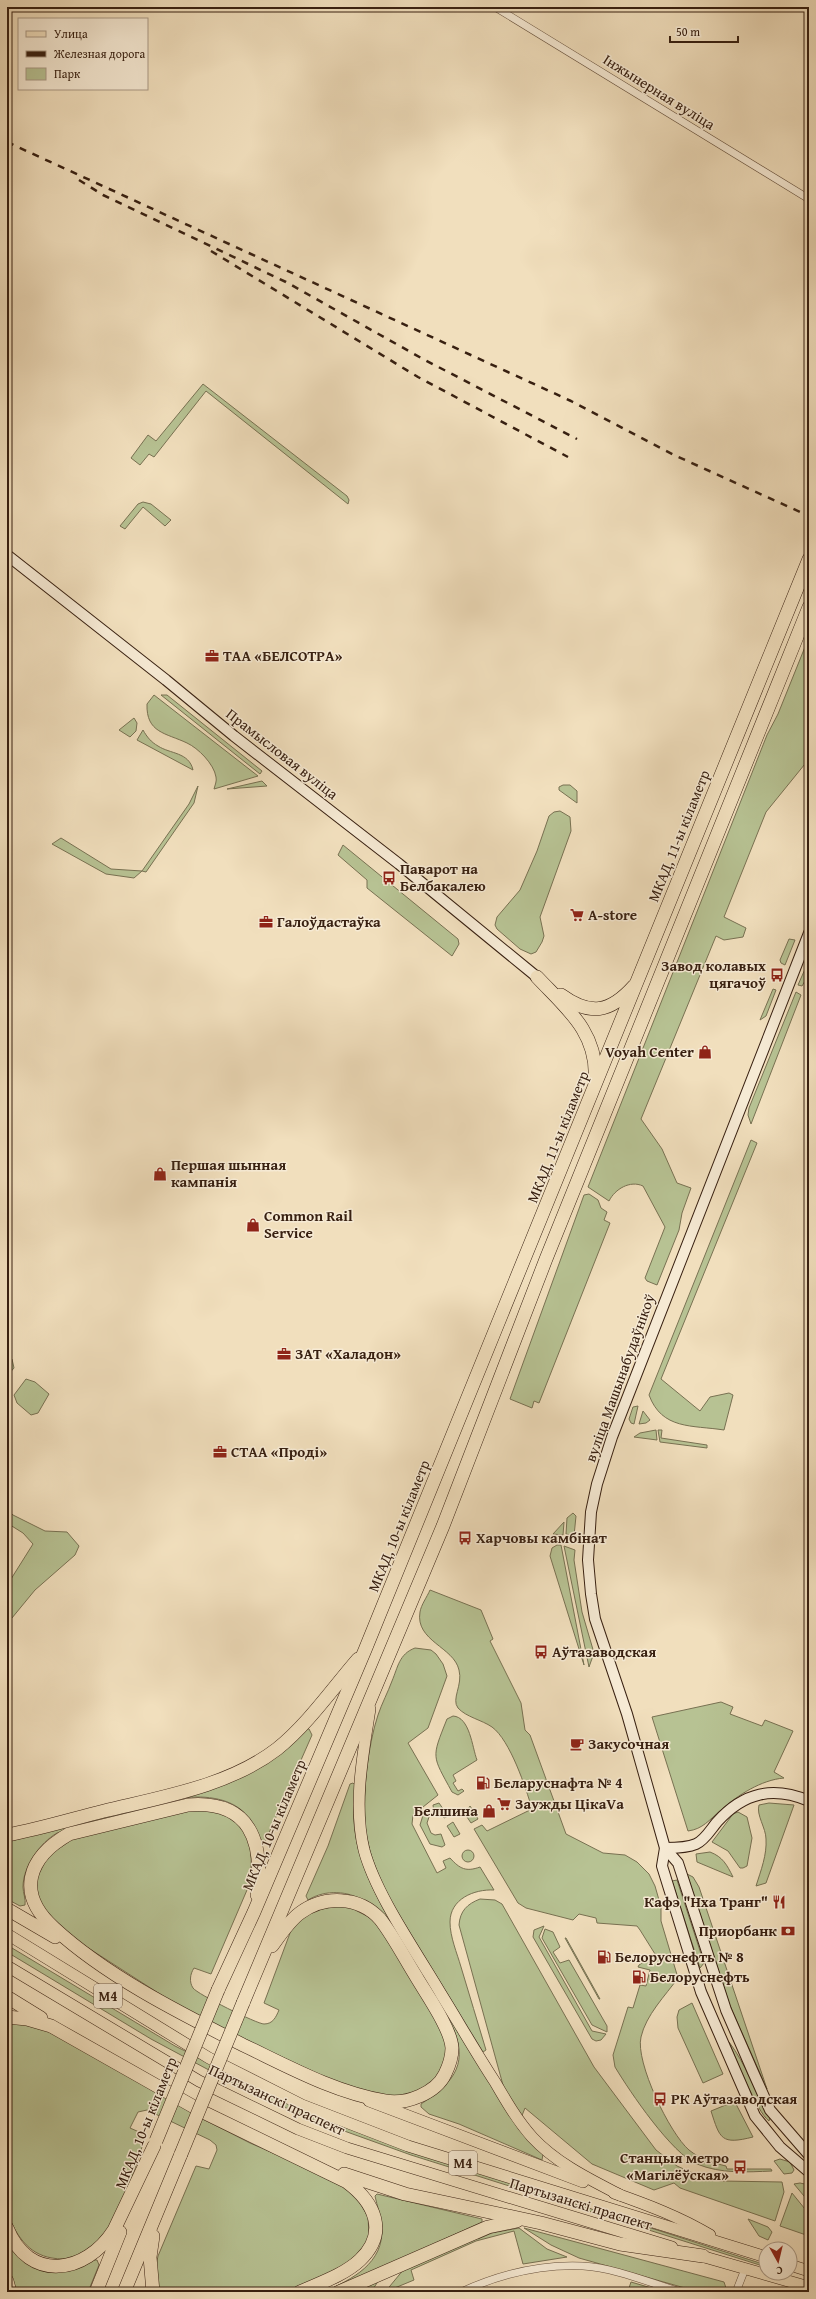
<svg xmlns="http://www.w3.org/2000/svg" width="816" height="2299" viewBox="0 0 816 2299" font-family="'Gentium Book Plus',serif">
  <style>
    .green { fill: #b7c293; stroke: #787152 }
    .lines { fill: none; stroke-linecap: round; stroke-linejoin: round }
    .street-casing { stroke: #66503c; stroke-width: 8 }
    .secondary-casing { stroke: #382011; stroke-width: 12 }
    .primary-casing { stroke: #382011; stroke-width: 12 }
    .highway-casing { stroke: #382011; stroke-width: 14 }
    .street { stroke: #f6ead4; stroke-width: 7 }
    .secondary { stroke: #f6ead4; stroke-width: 10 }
    .primary { stroke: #f1dfbd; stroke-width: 11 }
    .highway { stroke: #f1dfbd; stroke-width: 13 }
    .rail { stroke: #382011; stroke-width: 2.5; stroke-dasharray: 7 7; stroke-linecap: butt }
    .highway-bridge-casing { stroke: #382011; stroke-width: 14; stroke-linecap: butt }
    .highway-bridge { stroke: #f1dfbd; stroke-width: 13 }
    .labels { text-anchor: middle; stroke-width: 3; stroke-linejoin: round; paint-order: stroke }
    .shield { fill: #f6ead4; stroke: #715d4c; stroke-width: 1 }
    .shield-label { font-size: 14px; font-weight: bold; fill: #382011 }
    .street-label { font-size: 15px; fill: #382011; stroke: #f6ead4 }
    .poi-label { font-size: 15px; font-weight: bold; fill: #382011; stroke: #f6ead4; text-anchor: start }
  </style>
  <rect width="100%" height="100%" fill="#f1dfbd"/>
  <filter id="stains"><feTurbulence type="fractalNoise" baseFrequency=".005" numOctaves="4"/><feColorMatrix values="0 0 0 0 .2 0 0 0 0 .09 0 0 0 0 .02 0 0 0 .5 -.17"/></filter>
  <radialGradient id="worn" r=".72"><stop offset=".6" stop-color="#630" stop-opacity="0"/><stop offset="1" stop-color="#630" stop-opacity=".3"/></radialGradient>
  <g class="green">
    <polygon points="203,384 347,496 349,500 348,504 206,391 154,457 149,454 140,465 131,458 148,435 156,441"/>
    <polygon points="143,502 151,504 171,520 165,526 143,507 125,529 120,526 138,504"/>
    <path d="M809,637V759L766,812L724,917L746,928L743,937L724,940L716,936L641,1119L662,1149L677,1183L691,1188L682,1213L679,1230L657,1285L647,1281L645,1278L665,1227L643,1186C630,1180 615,1189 609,1201L588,1187L767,735L778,714Z"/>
    <path d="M154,695L249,769L258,776L214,789C215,785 217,781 216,777C214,764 198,748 187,743C166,733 146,733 147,704Z"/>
    <polygon points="161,695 167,695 262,771 260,774"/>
    <polygon points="134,718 137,723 136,731 130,737 119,730"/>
    <path d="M143,730C147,737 151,742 158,746C170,754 189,752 193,770L137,740Z"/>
    <polygon points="262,781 267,786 227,789"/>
    <polygon points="563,785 570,785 577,791 577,803 559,790 559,787"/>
    <polygon points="198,786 194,803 146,872 142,871 134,878 106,874 52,844 61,838 111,869 142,871 189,804"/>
    <polygon points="560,811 570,817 571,831 540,917 544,936 542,942 536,952 531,954 520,949 497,929 495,925 497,917 520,890 537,851 549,816 554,812"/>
    <polygon points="343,845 458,939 459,944 452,956 367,888 367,880 338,855"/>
    <polygon points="789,939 795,940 785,965 781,963 780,960"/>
    <polygon points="809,960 809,974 802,986 798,985"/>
    <polygon points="773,989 776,990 766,1016 760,1020"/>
    <polygon points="796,992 801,995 751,1124 748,1115 749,1108"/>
    <path d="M751,1140L757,1143L661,1379L700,1411L710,1397L729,1393L733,1395L724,1430C692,1425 662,1430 649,1395Z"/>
    <polygon points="589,1194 598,1200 601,1208 607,1212 604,1220 610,1223 539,1403 534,1401 532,1408 510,1399 584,1195"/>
    <polygon points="7,1355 12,1359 14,1368 7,1376"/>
    <polygon points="26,1379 35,1382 49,1394 38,1413 31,1415 17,1403 14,1395"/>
    <polygon points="638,1406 634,1424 631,1423 629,1419 633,1407"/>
    <polygon points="643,1411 650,1420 646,1423 639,1424"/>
    <polygon points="656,1430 657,1440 634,1437 640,1433"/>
    <polygon points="658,1430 662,1430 661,1438 707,1445 707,1448 660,1442"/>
    <polygon points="7,1509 13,1515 45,1531 67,1532 79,1546 75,1555 35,1590 7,1624 7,1593 11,1579 33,1544 23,1533 7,1523"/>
    <polygon points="573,1513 576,1516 574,1536 566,1534 567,1518"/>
    <polygon points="564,1522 563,1535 553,1534"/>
    <polygon points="557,1545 561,1545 584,1665 550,1556 552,1548"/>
    <polygon points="564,1546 575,1550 574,1560 582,1612 594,1653 589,1667"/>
    <path d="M430,1590L481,1610L493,1639L490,1641L521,1703L525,1730L530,1735L566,1834L603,1853L625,1855L637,1862L649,1874L655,1886L661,1907V1921L678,1978C665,1996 646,2015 641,2037C635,2062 670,2134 689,2150C700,2159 713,2163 726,2166L727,2169H771L772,2171C747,2172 721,2174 697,2164C672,2154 630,2092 615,2067L613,2055L628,2007L633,2008L640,1985L646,1986L650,1970L638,1967L639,1965L655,1954L640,1930L637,1926L597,1923L596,1918L579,1914L573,1920L526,1908L518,1903L474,1829L482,1825L487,1831L532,1809C526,1788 510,1740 492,1727C482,1720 466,1717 458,1708C451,1699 463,1685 459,1670C454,1647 415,1641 420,1612C421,1605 427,1597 430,1590Z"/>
    <path d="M415,1648L431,1650L436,1654L443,1664L447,1676L428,1728L408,1743L438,1795L413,1815L412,1824L437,1873L446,1868L443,1861L450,1858C460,1869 466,1872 480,1867L494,1890C474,1889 450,1899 450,1922C450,1937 457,1953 461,1967C469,1995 478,2022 486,2050L483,2052L395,1908C381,1882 367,1853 365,1823C363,1791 368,1745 378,1715C382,1703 388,1692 392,1681C398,1667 399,1654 415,1648Z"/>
    <path d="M721,1702L733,1707L730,1714L762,1726L765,1720L793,1731L774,1772L784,1778C761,1780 738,1795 721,1810C709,1820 703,1829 688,1831L652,1717Z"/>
    <path d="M453,1716C470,1717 472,1747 477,1760L453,1775L456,1781L453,1783L458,1791L462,1789L464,1791L458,1795L452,1792C432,1755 431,1759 447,1719Z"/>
    <path d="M306,1728L309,1729L312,1735L265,1842C258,1841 253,1823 248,1817C234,1798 205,1795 183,1798L57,1833C40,1843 23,1866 23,1887C23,1893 26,1899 25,1905L20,1906L7,1899V1842L190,1794Z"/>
    <path d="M353,1783L356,1786C346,1835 367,1881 391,1922L543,2154L542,2160L459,2124L429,2114L421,2107V2104C450,2085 469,2067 454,2030L365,1901C348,1891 326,1889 308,1900L306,1896L328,1846L350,1784Z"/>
    <polygon points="439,1803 448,1816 444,1818 439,1811 434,1814 433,1805"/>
    <path d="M769,1803L794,1805L766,1883L756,1886C761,1870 767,1855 766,1839C766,1828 756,1815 759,1805Z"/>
    <polygon points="470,1806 478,1819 471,1823 467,1817 467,1811"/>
    <path d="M201,1808C210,1811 220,1812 228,1816C255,1828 254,1866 247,1890L211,1974L194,1968C190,1974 189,1982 193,1988C197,1994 257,2024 264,2024C273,2024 276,2017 279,2010L264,2003L293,1925L316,1910L338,1906L349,1907L371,1918L388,1939L441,2028L448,2045L445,2062L436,2078L423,2090L392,2098L344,2086L191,2014L54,1926L35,1893L36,1880L48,1856L76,1837Z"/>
    <polygon points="424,1812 429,1817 427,1823 431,1833 435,1835 441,1834 445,1845 442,1847 430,1844 420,1825"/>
    <polygon points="738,1812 747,1817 752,1838 747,1866 743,1868 740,1868 728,1851 712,1842 733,1814"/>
    <polygon points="453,1822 460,1834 454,1837 447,1826"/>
    <circle cx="468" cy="1856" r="6"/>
    <path d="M710,1852C723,1857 727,1865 733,1877L697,1862L696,1854Z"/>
    <polygon points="687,1874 693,1877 699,1887 767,2089 730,2006"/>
    <polygon points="677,1880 704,1963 700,1968 672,1881"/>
    <path d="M480,1899L495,1900L502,1904L594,2067L656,2150L677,2166L704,2178L721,2181L782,2182L784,2192L775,2221L680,2188L674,2183L654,2190L592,2164L525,2108L521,2118L506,2096L459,1925C460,1911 467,1904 480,1899Z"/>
    <polygon points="544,1926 539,1937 592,2031 606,2034 601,2040 596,2041 592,2039 533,1937 534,1930"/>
    <polygon points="545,1929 553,1932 560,1947 553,1952 560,1963 569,1960 607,2026 607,2032 592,2025 542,1938"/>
    <polygon points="565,1938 566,1938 600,1999 599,1999"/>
    <polygon points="7,1945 175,2046 273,2095 598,2211 766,2265 766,2267 411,2155 311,2119 248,2091 151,2039 7,1952"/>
    <polygon points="692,2003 723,2074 703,2083 678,2028 677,2017 679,2010"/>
    <path d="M16,2023L43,2029L59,2037L203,2119L250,2143L340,2182L356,2195L368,2217L369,2235L364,2248L339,2270L292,2292H157L156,2266L158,2256L196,2166L209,2169L217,2150L216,2145L210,2140L147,2110L138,2112L130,2128L146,2135C132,2175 110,2269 52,2258C27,2254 16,2234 7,2213V2024Z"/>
    <path d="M729,2042C746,2064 755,2092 770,2117L769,2121C756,2111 736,2059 729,2042Z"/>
    <path d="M733,2102L736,2104L753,2137C721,2145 720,2139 711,2111Z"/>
    <polygon points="780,2159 790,2162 794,2170 792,2173 784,2174 774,2161"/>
    <polygon points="800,2183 809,2185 809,2202 794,2184"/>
    <polygon points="792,2193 809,2214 809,2236 780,2226"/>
    <path d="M377,2194L482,2219V2222L329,2292H324C352,2279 384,2264 382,2227C381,2216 377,2206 375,2196Z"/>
    <polygon points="748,2219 768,2227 772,2232 768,2240 759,2236"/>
    <polygon points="519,2228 547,2249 567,2257 523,2264 514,2231 476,2241 411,2270 414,2280 385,2292 409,2263 477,2236 478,2239 492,2233"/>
    <polygon points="524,2228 724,2282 726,2288 725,2292 699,2292 579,2258 551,2245"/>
    <polygon points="7,2240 26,2260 97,2260 99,2265 88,2292 16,2292 7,2260"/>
    <polygon points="379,2280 371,2292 346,2292"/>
    <polygon points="631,2282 665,2292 643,2292 629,2288"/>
  </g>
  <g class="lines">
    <g class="street-casing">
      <g id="street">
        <polyline points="495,7 809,199"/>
        <path d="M461,2292C498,2275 541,2264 583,2266C616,2268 650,2283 681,2292"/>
        <polyline points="736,2292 745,2269"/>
      </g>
    </g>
    <g class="secondary-casing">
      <g id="secondary">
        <polyline points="7,555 166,680 234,736 399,864 537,977"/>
        <polyline points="809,933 612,1437 597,1484 591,1512 588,1560 591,1594 595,1619 627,1714 665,1848 678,1863 726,2010 753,2072 770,2110 809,2155"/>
        <polyline points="665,1848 662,1866 701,1992 755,2116 780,2147 809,2172"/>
        <path d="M665,1848C675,1848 687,1848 696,1844C705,1840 711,1829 717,1822C744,1792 773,1786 809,1801"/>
      </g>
    </g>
    <g class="primary-casing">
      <g id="primary">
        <path d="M370,1709C363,1754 353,1804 364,1850C376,1895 417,1953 441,1994C459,2023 476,2053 495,2082C506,2101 517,2120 532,2137C556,2163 589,2179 620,2195"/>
        <polyline points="7,1934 209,2058 302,2105 408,2146 766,2257"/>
        <polyline points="7,1966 199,2081 298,2129 347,2148 672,2247"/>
        <polyline points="369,2101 583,2182"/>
        <path d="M614,2193C648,2205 680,2217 710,2235"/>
        <polyline points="694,2254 809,2287"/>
        <polyline points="790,2265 809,2271"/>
      </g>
    </g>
    <g class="highway-casing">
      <g id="highway">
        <path d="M537,977C566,1008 598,1032 595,1079"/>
        <path d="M561,995C590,1016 610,1013 634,986"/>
        <path d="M7,1835C40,1829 72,1819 104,1811C162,1797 229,1786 277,1749C308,1724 332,1689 358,1659"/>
        <path d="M257,1895C264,1841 250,1800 188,1805L69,1834C27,1858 16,1894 54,1928C106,1976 180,2013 243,2045C289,2067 334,2092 385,2101C406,2105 436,2093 445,2074C449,2066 452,2057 452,2048C451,2029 427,1995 417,1978C405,1959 394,1937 380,1919C359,1896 324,1895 300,1913C289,1921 280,1935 272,1946"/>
        <polyline points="7,1909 55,1937"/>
        <polyline points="218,1990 254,1912 365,1650 809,559"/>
        <polyline points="7,1997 41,2018"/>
        <polyline points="243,2003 443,1526 546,1259 809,607"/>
        <path d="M7,2017L27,2019L51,2026L203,2112L347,2182C374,2202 389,2232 360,2260C344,2275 320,2283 300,2292"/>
        <polyline points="344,2174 405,2194 541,2223 620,2244 703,2256"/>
        <path d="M7,2228C29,2283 86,2274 114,2230L154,2146"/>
        <polyline points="7,2281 10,2292"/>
        <polyline points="96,2292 120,2232"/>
        <polyline points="124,2292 181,2154"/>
        <polyline points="153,2292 150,2257 153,2236"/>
        <polyline points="339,2292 488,2227 517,2221"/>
      </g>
    </g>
    <use href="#street" class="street"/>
    <use href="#secondary" class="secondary"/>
    <use href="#primary" class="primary"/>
    <use href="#highway" class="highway"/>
    <g class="rail">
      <polyline points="7,142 571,401 674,455 809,516"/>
      <polyline points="79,180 103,195 286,282 423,359 577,439"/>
      <polyline points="211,251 418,377 568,457"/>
    </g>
    <g class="highway-bridge-casing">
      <g id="highway-bridge">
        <polyline points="156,2141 218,1990"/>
        <polyline points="181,2154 243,2003"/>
      </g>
    </g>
    <use href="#highway-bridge" class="highway-bridge"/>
  </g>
  <defs>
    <g id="office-bare" transform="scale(1.08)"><path d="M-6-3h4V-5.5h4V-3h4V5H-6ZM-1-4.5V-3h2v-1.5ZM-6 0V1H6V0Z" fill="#8f2418" stroke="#f6ead4" stroke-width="2.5" paint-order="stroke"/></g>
    <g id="bus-bare" transform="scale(1.08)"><path d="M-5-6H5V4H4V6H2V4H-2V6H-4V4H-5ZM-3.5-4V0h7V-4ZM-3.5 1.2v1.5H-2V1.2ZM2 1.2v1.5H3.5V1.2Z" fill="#8f2418" stroke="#f6ead4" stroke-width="2.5" paint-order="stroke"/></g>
    <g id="supermarket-bare" transform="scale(1.08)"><path d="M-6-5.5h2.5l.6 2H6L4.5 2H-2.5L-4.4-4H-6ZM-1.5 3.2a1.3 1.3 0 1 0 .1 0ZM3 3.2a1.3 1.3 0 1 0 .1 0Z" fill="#8f2418" stroke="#f6ead4" stroke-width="2.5" paint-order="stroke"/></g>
    <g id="shop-bare" transform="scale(1.08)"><path d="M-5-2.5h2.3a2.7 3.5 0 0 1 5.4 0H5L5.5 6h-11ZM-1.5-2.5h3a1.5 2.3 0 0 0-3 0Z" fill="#8f2418" stroke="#f6ead4" stroke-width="2.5" paint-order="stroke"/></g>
    <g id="cafe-bare" transform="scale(1.08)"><path d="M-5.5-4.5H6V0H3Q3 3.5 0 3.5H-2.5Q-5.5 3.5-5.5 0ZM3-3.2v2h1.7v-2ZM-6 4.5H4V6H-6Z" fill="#8f2418" stroke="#f6ead4" stroke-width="2.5" paint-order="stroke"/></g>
    <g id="fuel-bare" transform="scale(1.08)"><path d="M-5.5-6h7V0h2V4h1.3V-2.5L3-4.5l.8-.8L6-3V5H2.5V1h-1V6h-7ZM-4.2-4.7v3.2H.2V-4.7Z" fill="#8f2418" stroke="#f6ead4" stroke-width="2.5" paint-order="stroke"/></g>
    <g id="restaurant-bare" transform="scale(1.08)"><path d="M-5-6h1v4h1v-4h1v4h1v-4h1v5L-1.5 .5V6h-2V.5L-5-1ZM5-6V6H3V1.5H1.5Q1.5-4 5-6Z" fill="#8f2418" stroke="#f6ead4" stroke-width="2.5" paint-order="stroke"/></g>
    <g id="bank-bare" transform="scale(1.08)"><path d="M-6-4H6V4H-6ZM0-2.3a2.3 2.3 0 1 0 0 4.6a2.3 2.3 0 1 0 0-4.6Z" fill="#8f2418" stroke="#f6ead4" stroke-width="2.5" paint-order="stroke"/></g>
  </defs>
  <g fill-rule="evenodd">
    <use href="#office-bare" x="212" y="656"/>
    <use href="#bus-bare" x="389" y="878"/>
    <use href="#supermarket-bare" x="577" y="915"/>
    <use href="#office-bare" x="266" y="922"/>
    <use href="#bus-bare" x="777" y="975"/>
    <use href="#shop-bare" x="705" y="1052"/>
    <use href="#shop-bare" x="160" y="1174"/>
    <use href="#shop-bare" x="253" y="1225"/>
    <use href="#office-bare" x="284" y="1354"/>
    <use href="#office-bare" x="220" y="1452"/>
    <use href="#bus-bare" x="465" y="1538"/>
    <use href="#bus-bare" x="541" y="1652"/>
    <use href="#cafe-bare" x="577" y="1744"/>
    <use href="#fuel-bare" x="483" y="1783"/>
    <use href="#supermarket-bare" x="504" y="1804"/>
    <use href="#shop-bare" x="489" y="1811"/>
    <use href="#restaurant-bare" x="779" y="1902"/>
    <use href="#bank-bare" x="788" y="1931"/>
    <use href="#fuel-bare" x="604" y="1957"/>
    <use href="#fuel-bare" x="639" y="1977"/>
    <use href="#bus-bare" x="660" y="2099"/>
    <use href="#bus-bare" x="740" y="2167"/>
  </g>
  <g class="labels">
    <g class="shield">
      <rect x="94" y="1984" width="28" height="24" rx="3"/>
      <rect x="449" y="2151" width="28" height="24" rx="3"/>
    </g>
    <g class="shield-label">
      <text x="108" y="2001">М4</text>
      <text x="463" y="2168">М4</text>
    </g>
    <g class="street-label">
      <text transform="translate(659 92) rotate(32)" y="5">Інжынерная вуліца</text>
      <text transform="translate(282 754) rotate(38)" y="5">Прамысловая вуліца</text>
      <text transform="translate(679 836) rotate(-68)" y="5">МКАД, 11-ы кіламетр</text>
      <text transform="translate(558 1137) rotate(-68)" y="5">МКАД, 11-ы кіламетр</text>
      <text transform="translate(620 1378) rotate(-70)" y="5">вуліца Машынабудаўнікоў</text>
      <text transform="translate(399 1526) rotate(-68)" y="5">МКАД, 10-ы кіламетр</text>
      <text transform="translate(274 1825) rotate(-67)" y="5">МКАД, 10-ы кіламетр</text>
      <text transform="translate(277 2100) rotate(25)" y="5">Партызанскі праспект</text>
      <text transform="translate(146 2123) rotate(-68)" y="5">МКАД, 10-ы кіламетр</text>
      <text transform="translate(581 2204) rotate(17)" y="5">Партызанскі праспект</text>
    </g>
    <g class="poi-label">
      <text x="223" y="661">ТАА «БЕЛСОТРА»</text>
      <text x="400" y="874">Паварот на<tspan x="400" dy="17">Белбакалею</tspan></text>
      <text x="588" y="920">А-store</text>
      <text x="277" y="927">Галоўдастаўка</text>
      <text x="766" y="971" text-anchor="end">Завод колавых<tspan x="766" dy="17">цягачоў</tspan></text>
      <text x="694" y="1057" text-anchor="end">Voyah Center</text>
      <text x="171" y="1170">Першая шынная<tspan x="171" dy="17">кампанія</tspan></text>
      <text x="264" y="1221">Common Rail<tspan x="264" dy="17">Service</tspan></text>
      <text x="295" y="1359">ЗАТ «Халадон»</text>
      <text x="231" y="1457">СТАА «Проді»</text>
      <text x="476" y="1543">Харчовы камбінат</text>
      <text x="552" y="1657">Аўтазаводская</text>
      <text x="588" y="1749">Закусочная</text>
      <text x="494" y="1788">Беларуснафта № 4</text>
      <text x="515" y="1809">Заужды ЦікаVа</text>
      <text x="478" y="1816" text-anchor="end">Белшина</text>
      <text x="768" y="1907" text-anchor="end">Кафэ "Нха Транг"</text>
      <text x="777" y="1936" text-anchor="end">Приорбанк</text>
      <text x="615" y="1962">Белоруснефть № 8</text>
      <text x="650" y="1982">Белоруснефть</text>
      <text x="671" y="2104">РК Аўтазаводская</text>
      <text x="729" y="2163" text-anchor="end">Станцыя метро<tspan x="729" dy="17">«Магілёўская»</tspan></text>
    </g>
  </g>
  <rect width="816" height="2299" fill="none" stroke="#f1dfbd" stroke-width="24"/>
  <rect x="8" y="8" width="800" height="2283" fill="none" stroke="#382011" stroke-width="2"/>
  <rect x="12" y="12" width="792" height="2275" fill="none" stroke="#382011"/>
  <rect x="18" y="18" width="130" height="72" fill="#f6ead4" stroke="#aa9986"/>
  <rect x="26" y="31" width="20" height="6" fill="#f1dfbd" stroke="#aa9986"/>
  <text x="54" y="38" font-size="12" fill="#382011">Улица</text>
  <rect x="26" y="51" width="20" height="6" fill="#382011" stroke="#aa9986"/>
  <text x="54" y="58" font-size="12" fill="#382011">Железная дорога</text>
  <rect x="26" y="68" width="20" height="12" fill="#b7c293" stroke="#aa9986"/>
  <text x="54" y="78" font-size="12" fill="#382011">Парк</text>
  <g transform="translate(778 2261) rotate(172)"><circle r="19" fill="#f6ead4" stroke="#aa9986"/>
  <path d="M0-3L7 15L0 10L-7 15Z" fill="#8f2418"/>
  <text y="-6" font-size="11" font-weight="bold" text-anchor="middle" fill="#382011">С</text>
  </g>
  <path d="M670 36v6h68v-6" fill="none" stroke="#382011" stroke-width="2"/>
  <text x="676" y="36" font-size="12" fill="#382011" stroke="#f6ead4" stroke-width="3" paint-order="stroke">50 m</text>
  <rect width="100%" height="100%" filter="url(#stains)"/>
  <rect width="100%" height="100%" fill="url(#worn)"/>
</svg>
